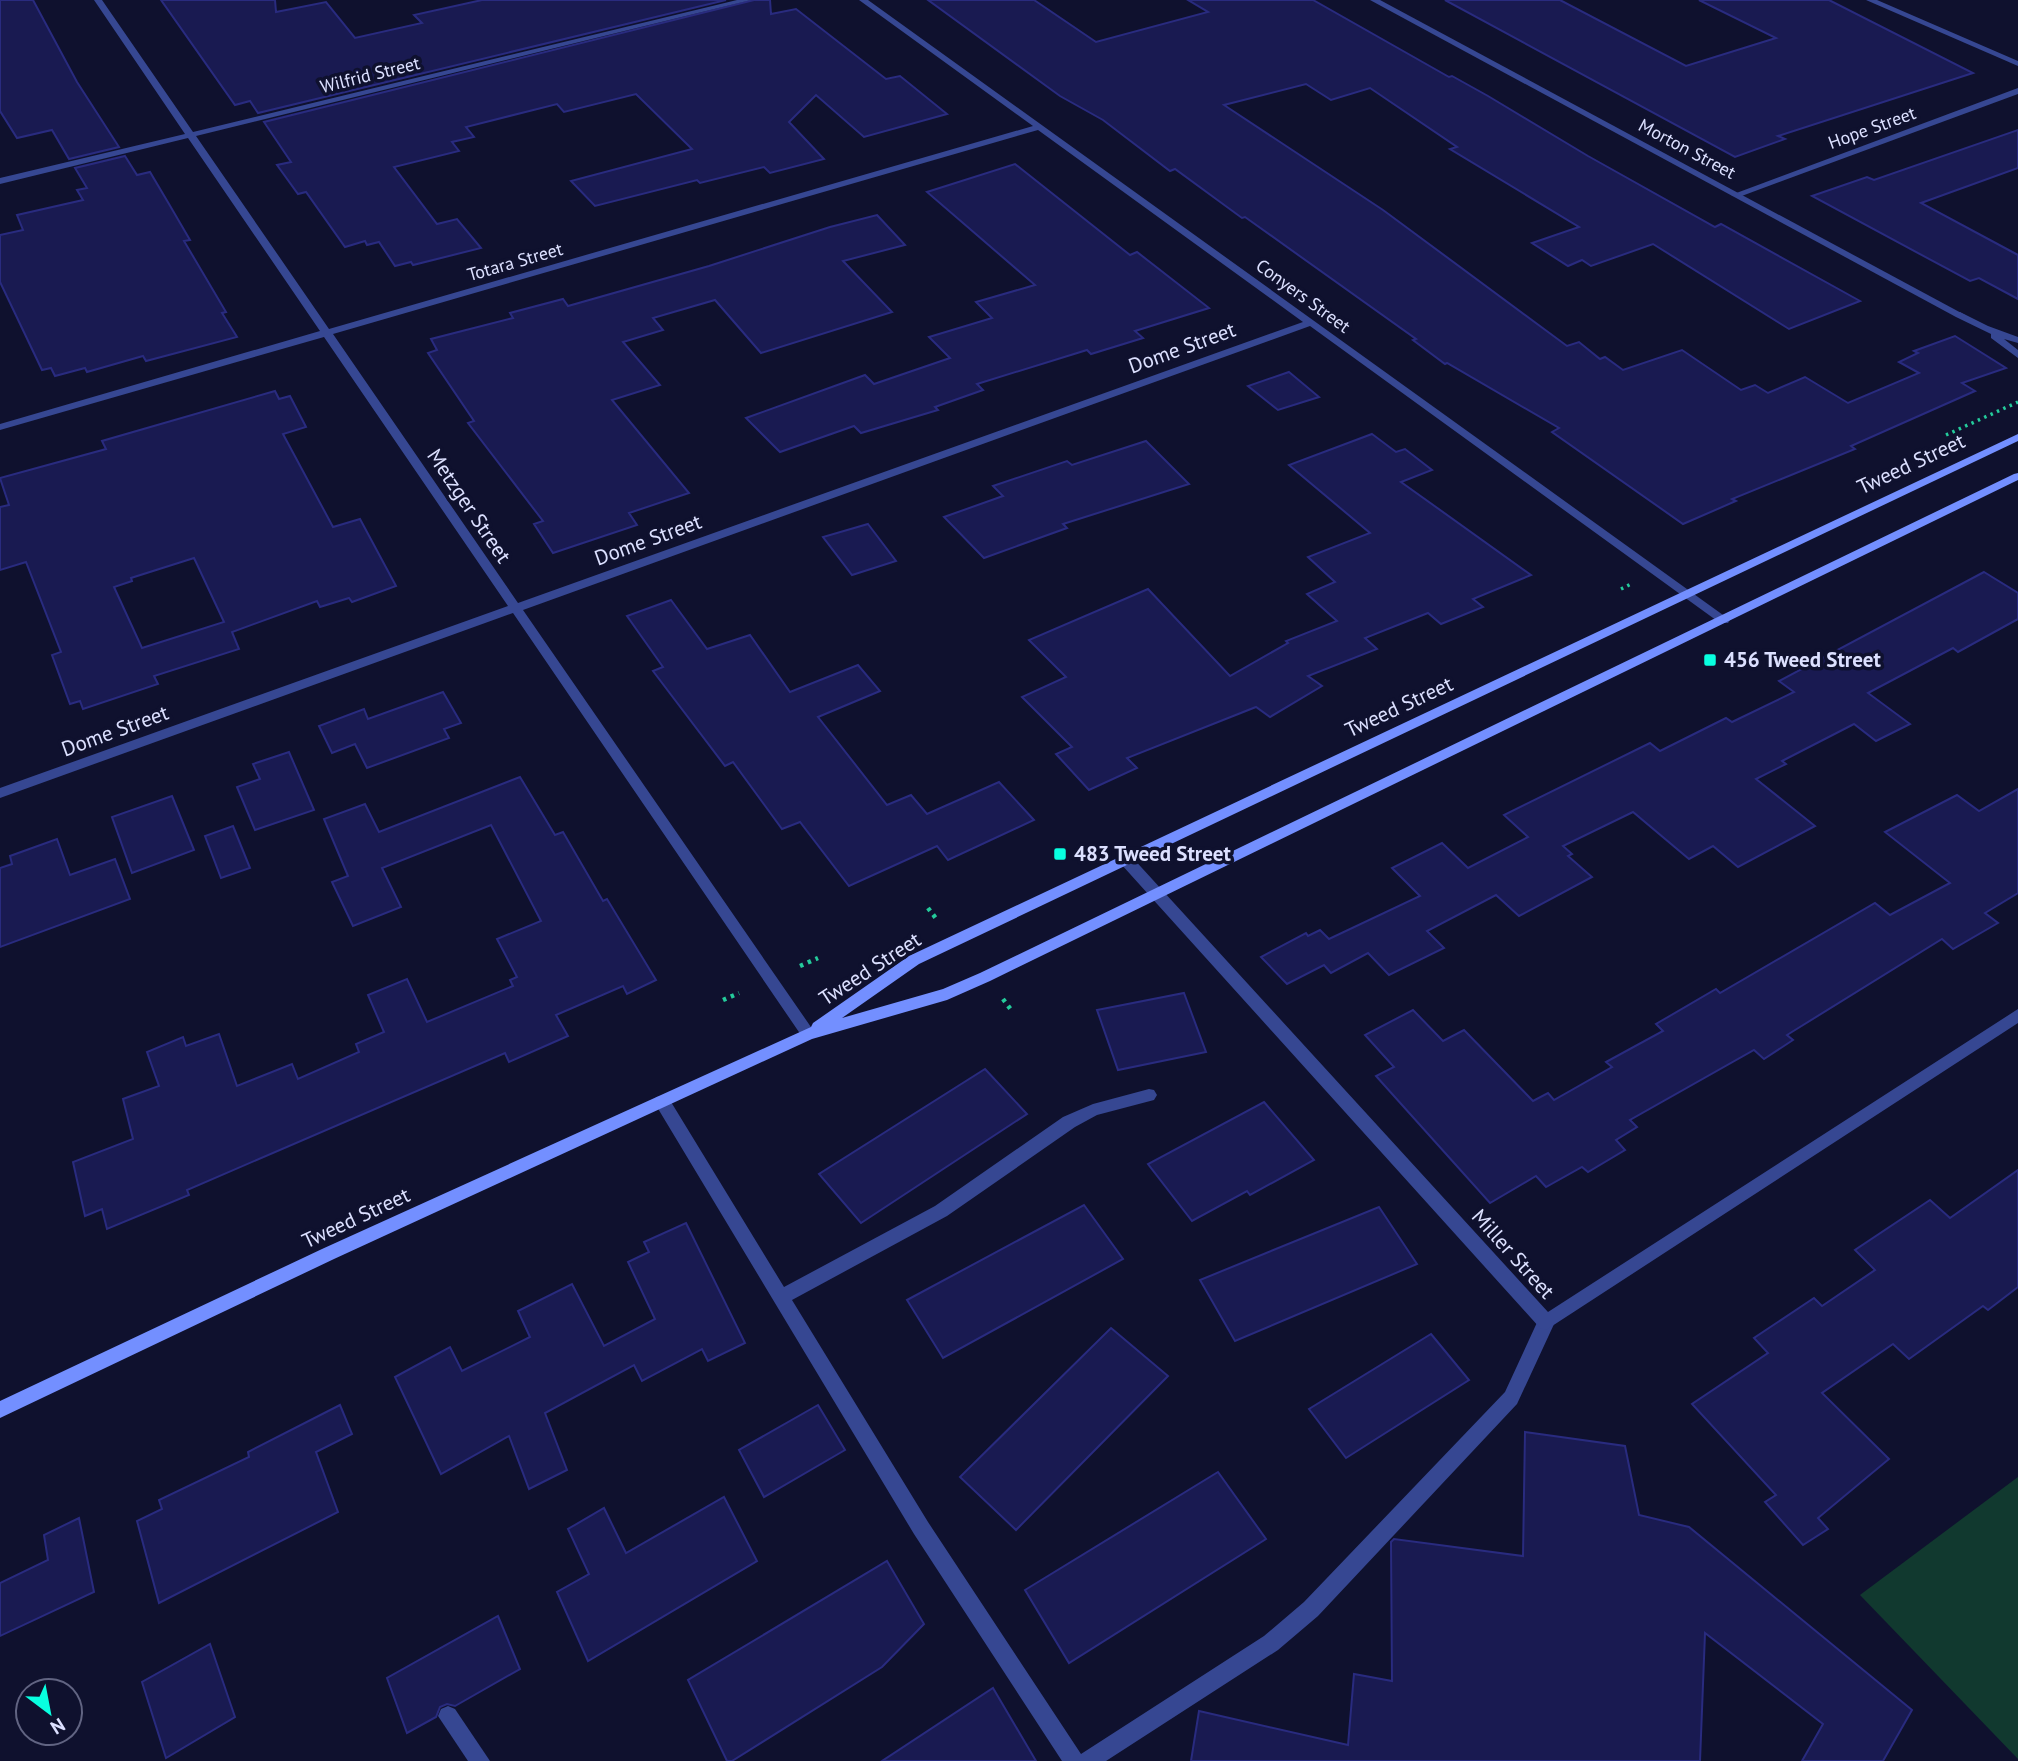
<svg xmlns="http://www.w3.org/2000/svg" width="2018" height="1761" viewBox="0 0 2018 1761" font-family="'PT Sans',sans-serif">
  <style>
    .green { fill: #11392f }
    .building { fill: #191a51; stroke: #292b7f; stroke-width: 2; fill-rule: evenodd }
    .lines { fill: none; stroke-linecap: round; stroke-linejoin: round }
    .path-far1 { stroke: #24cb9b; stroke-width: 3.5; stroke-dasharray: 2.5 4.5; stroke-linecap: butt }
    .path { stroke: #24cb9b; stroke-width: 4.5; stroke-dasharray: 3.5 5; stroke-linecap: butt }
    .service { fill: #364792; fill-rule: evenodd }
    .minor { fill: #364792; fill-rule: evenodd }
    .tertiary { fill: #364792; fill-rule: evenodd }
    .secondary { fill: #738fff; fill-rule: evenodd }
    .poi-dot { fill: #08ffe0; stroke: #0f112e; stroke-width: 2.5 }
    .labels { text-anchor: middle; stroke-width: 7; stroke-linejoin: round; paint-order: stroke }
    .far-street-label { font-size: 18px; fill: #dce0ff; stroke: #0f112e }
    .street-label { font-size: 21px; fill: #dce0ff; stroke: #0f112e }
    .poi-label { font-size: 21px; font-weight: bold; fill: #dce0ff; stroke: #0f112e; text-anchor: start }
  </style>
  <rect width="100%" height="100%" fill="#0f112e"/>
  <polygon class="green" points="2018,1477 2018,1759 1860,1595"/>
  <g class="building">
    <polygon points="0,0 33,0 77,82 119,147 69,159 52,130 17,138 0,111"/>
    <polygon points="161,0 275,0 276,12 326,2 355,38 422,23 414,15 482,0 726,0 258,113 250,101 235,105"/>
    <polygon points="754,0 770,0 771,14 796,9 886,79 900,76 947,114 864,137 816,95 789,122 824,159 770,173 764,167 700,183 697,180 595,206 571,181 692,149 636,94 564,112 557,104 466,127 474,137 452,142 459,151 394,167 437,224 457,219 481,248 413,265 411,262 395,266 379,242 367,245 365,241 345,247 306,192 298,194 277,165 291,162 264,122"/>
    <polygon points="928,0 1034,0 1096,42 1208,12 1188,0 1313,0 1449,77 1452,76 1488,96 1588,156 1715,227 1721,224 1860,301 1789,329 1653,244 1591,266 1582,260 1568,266 1532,243 1579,227 1450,149 1457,147 1370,88 1331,100 1306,84 1224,105 1383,210 1567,346 1579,342 1600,359 1605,357 1623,370 1682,350 1741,390 1755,385 1768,393 1805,377 1848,403 1919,373 1899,362 1918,353 1914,351 1955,336 2006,368 1962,383 1975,391 1851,446 1855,449 1732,499 1736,501 1683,524 1552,432 1559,428 1447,363 1445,364 1413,340 1416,339 1245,217 1242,218 1175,169 1170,171 1103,120 1060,96"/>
    <polygon points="1445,0 1560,0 1686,66 1776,38 1699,0 1829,0 1973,73 1778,136 1785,139 1735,157"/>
    <polygon points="2018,130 2018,168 1921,203 2018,255 2018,299 1979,278 1970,281 1812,196 1867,177 1874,180"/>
    <polygon points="125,156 137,175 150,172 169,204 190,240 184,241 226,312 222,313 237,337 146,361 143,356 87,372 85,368 55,376 51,368 42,370 0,282 0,235 23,230 17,215 83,200 77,190 87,188 75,168"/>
    <polygon points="1015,164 1130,255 1137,252 1209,308 1135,331 1143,338 1091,354 1087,350 977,384 983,390 935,407 938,410 861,433 854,426 780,452 746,418 865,375 874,384 950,358 929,337 992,318 976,302 1035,285 927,192"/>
    <polygon points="877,215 905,245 843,261 892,312 761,353 715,300 653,318 663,330 623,342 660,385 612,400 689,493 629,513 637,525 553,553 534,524 543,521 468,423 474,421 428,353 437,350 431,339 513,318 510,313 563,299 568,306 709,266 830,227"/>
    <polygon points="1289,372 1319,397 1278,410 1248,386"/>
    <path d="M275,391L279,399L290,396L306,427L283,434L333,527L360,519L396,586L352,602L349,598L320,607L317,601L232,632L239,649L154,676L158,684L83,709L80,701L70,704L52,655L61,652L26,562L0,570V507L9,505L0,478L106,449L102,441ZM194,558L224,622L142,648L114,587L132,581L131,578Z"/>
    <polygon points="1372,434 1396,452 1405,449 1432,470 1401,482 1531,575 1473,599 1483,607 1441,624 1428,613 1365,638 1377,649 1308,676 1322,686 1270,717 1256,707 1127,758 1137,768 1089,790 1056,754 1072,747 1022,697 1066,677 1029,640 1148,589 1230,676 1288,643 1286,641 1337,621 1307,594 1335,582 1308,557 1370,533 1289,465"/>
    <polygon points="1146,441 1189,484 1063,524 1067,528 984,558 944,517 1003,496 993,486 1067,461 1072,465"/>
    <polygon points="868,524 896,561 852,575 823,537"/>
    <polygon points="1984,572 2018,593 2018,619 1958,652 1953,648 1868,693 1910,724 1876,741 1854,724 1782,761 1786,764 1756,779 1815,826 1738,867 1713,846 1689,859 1633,812 1563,846 1572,854 1568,856 1592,877 1519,916 1496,895 1427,931 1444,948 1389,975 1368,953 1331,973 1324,965 1287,984 1261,957 1306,933 1308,936 1320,930 1329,939 1420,896 1392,868 1442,843 1468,868 1528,837 1504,815 1650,743 1660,751 1726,718 1732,722 1794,692 1779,681"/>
    <polygon points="671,600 707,649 750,635 790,692 858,665 880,691 818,717 887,805 911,795 927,814 999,782 1034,820 948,860 937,846 849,886 800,822 782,829 733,762 725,766 653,671 663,667 627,616"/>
    <polygon points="443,692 461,723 444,729 449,738 367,768 355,744 332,753 319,726 364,709 368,719"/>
    <polygon points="289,752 314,810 255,830 237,787 260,779 253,764"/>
    <polygon points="520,777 555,835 563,832 603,901 607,899 656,980 627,994 623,986 556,1015 568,1036 509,1062 505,1053 187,1190 189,1195 107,1229 102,1209 85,1216 73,1162 133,1139 123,1099 159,1086 147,1052 183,1037 186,1046 219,1034 237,1086 292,1064 298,1079 359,1052 356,1044 384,1032 368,995 407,979 427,1022 513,986 510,980 517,977 497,939 541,921 491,825 382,868 401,907 353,926 332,882 348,876 324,819 365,804 379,832"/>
    <polygon points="2018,789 2018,893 1985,913 1998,923 1953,949 1942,939 1787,1035 1793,1040 1764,1059 1754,1050 1630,1120 1637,1127 1616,1140 1625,1150 1588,1172 1582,1167 1546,1187 1536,1176 1490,1203 1376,1076 1394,1067 1365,1035 1413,1010 1443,1041 1464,1030 1533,1101 1548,1093 1554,1100 1612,1067 1606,1062 1663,1031 1656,1024 1716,989 1720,993 1875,903 1890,915 1950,883 1885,832 1957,795 1979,811"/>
    <polygon points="172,796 194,850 132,873 112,817"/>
    <polygon points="233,826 250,868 221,878 205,836"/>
    <polygon points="57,839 70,875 115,859 130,899 0,947 0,868 12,864 10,856"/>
    <polygon points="1184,993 1206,1052 1118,1070 1097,1010"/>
    <polygon points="985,1069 1027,1114 861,1223 819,1174"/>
    <polygon points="1264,1102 1314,1160 1250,1195 1247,1191 1192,1221 1148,1164"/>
    <polygon points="2018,1170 2018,1287 1988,1310 1983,1306 1909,1359 1893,1344 1822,1393 1889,1459 1818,1518 1828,1529 1803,1545 1765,1502 1776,1495 1692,1404 1768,1353 1754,1338 1814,1298 1822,1306 1875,1270 1855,1250 1930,1200 1950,1218"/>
    <polygon points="1084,1205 1123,1259 943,1358 907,1300"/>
    <polygon points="1379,1207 1417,1264 1235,1341 1200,1280"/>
    <polygon points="686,1223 745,1343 708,1361 702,1349 642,1381 634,1365 545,1413 567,1470 529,1489 509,1436 441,1474 395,1377 450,1347 462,1371 530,1337 518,1311 572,1284 604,1346 655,1319 628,1262 649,1252 644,1242"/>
    <polygon points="1111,1328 1168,1376 1016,1530 960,1477"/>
    <polygon points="1431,1334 1469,1380 1346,1458 1309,1409"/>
    <polygon points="340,1405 352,1434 316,1452 338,1512 159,1603 137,1521 162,1509 159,1500 249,1457 248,1452"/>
    <polygon points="818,1405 845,1450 764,1497 739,1450"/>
    <polygon points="1525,1432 1625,1446 1639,1515 1689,1527 1912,1710 1883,1761 1802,1761 1823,1724 1705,1633 1700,1761 1191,1761 1199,1711 1348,1745 1354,1674 1392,1681 1391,1542 1394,1539 1523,1556"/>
    <polygon points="1218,1472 1266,1539 1069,1663 1025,1590"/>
    <polygon points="724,1497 757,1561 588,1661 557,1592 589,1574 568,1529 604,1508 626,1553"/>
    <polygon points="79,1518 94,1592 0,1636 0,1583 48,1560 44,1535"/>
    <polygon points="887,1561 924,1624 882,1667 732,1761 727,1761 688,1680"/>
    <polygon points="498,1616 520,1669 455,1706 447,1704 440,1707 436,1717 407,1733 387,1678"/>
    <polygon points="210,1644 235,1717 166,1758 142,1682"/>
    <polygon points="993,1688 1036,1761 882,1761"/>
  </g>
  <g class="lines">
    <g class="path-far1">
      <polyline points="1946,435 2018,402"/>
      <polyline points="1621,589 1633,583"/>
    </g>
    <g class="path">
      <polyline points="928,908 938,921"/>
      <polyline points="800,966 818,958"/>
      <polyline points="1003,999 1012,1011"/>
      <polyline points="723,1000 739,993"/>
    </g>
    <g class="service">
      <polygon points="1149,1089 1154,1090 1157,1095 1154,1100 1097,1115 1075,1127 947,1216 792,1300 928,1522 1081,1754 1264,1636 1304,1602 1505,1392 1540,1316 1546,1314 1552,1316 1555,1322 1517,1404 1318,1616 1278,1650 1106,1761 1062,1761 914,1534 654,1102 656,1097 662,1096 668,1097 784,1287 935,1206 1063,1117 1093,1104"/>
      <polygon points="448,1706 455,1709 490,1761 468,1761 438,1716 441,1709"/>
    </g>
    <g class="minor">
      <path d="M94,0H102L193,132L737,0H751L196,136L329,329L1033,126L859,0H868L1730,620L1728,623H1720L1310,326L523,610L813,1030L816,1034L813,1038L808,1040L803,1038L513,613L0,798V788L508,606L324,337L0,430V424L320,331L188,138L0,184V178L185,134ZM1038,130L1303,322L518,603L333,334Z"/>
      <polygon points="1866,0 1877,0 2018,61 2018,66"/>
      <polygon points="2018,88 2018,94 1739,197 1731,195"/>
      <polygon points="1960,312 1988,326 2018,337 2018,343 2004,339 2018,350 2018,358 1991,338 1991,334 1956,317 1956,313"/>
      <polygon points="1126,855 1131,856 1548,1312 2018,1009 2018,1023 1546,1330 1540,1328 1121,864 1119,860 1121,856"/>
    </g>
    <polygon class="tertiary" points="1370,0 1380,0 1965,315 1956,317"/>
    <polygon class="secondary" points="2018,434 2018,441 919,964 842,1018 943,989 980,973 2014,474 2018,473 2018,480 990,981 947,1000 812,1039 334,1259 0,1418 0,1401 322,1249 811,1027 813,1023 909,956"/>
  </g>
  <g class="poi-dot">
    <rect x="1703" y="653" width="14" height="14" rx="3.5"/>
    <rect x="1053" y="847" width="14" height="14" rx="3.5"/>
  </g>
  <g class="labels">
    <g class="far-street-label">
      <text transform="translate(370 75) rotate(-14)" y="6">Wilfrid Street</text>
      <text transform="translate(1872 128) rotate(-20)" y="6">Hope Street</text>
      <text transform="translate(1687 149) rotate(28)" y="6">Morton Street</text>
      <text transform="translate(515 262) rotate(-16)" y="6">Totara Street</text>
      <text transform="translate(1303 296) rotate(36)" y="6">Conyers Street</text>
    </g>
    <g class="street-label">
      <text transform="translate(1182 348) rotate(-20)" y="7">Dome Street</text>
      <text transform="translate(1911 464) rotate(-25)" y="7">Tweed Street</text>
      <text transform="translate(469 506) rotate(56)" y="7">Metzger Street</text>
      <text transform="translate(648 540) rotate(-20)" y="7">Dome Street</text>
      <text transform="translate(1399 707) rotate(-25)" y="7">Tweed Street</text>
      <text transform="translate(115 731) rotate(-20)" y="7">Dome Street</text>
      <text transform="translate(870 969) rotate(-33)" y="7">Tweed Street</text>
      <text transform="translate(356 1218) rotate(-25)" y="7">Tweed Street</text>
      <text transform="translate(1513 1254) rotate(48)" y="7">Miller Street</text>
    </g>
    <g class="poi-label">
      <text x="1724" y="667">456 Tweed Street</text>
      <text x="1074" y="861">483 Tweed Street</text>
    </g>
  </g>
  <g transform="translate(49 1712) rotate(148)"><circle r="33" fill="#0f112e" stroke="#616482" stroke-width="2"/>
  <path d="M0-5L12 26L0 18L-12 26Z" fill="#08ffe0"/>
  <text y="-10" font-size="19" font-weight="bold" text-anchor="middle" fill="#dce0ff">N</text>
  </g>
</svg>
